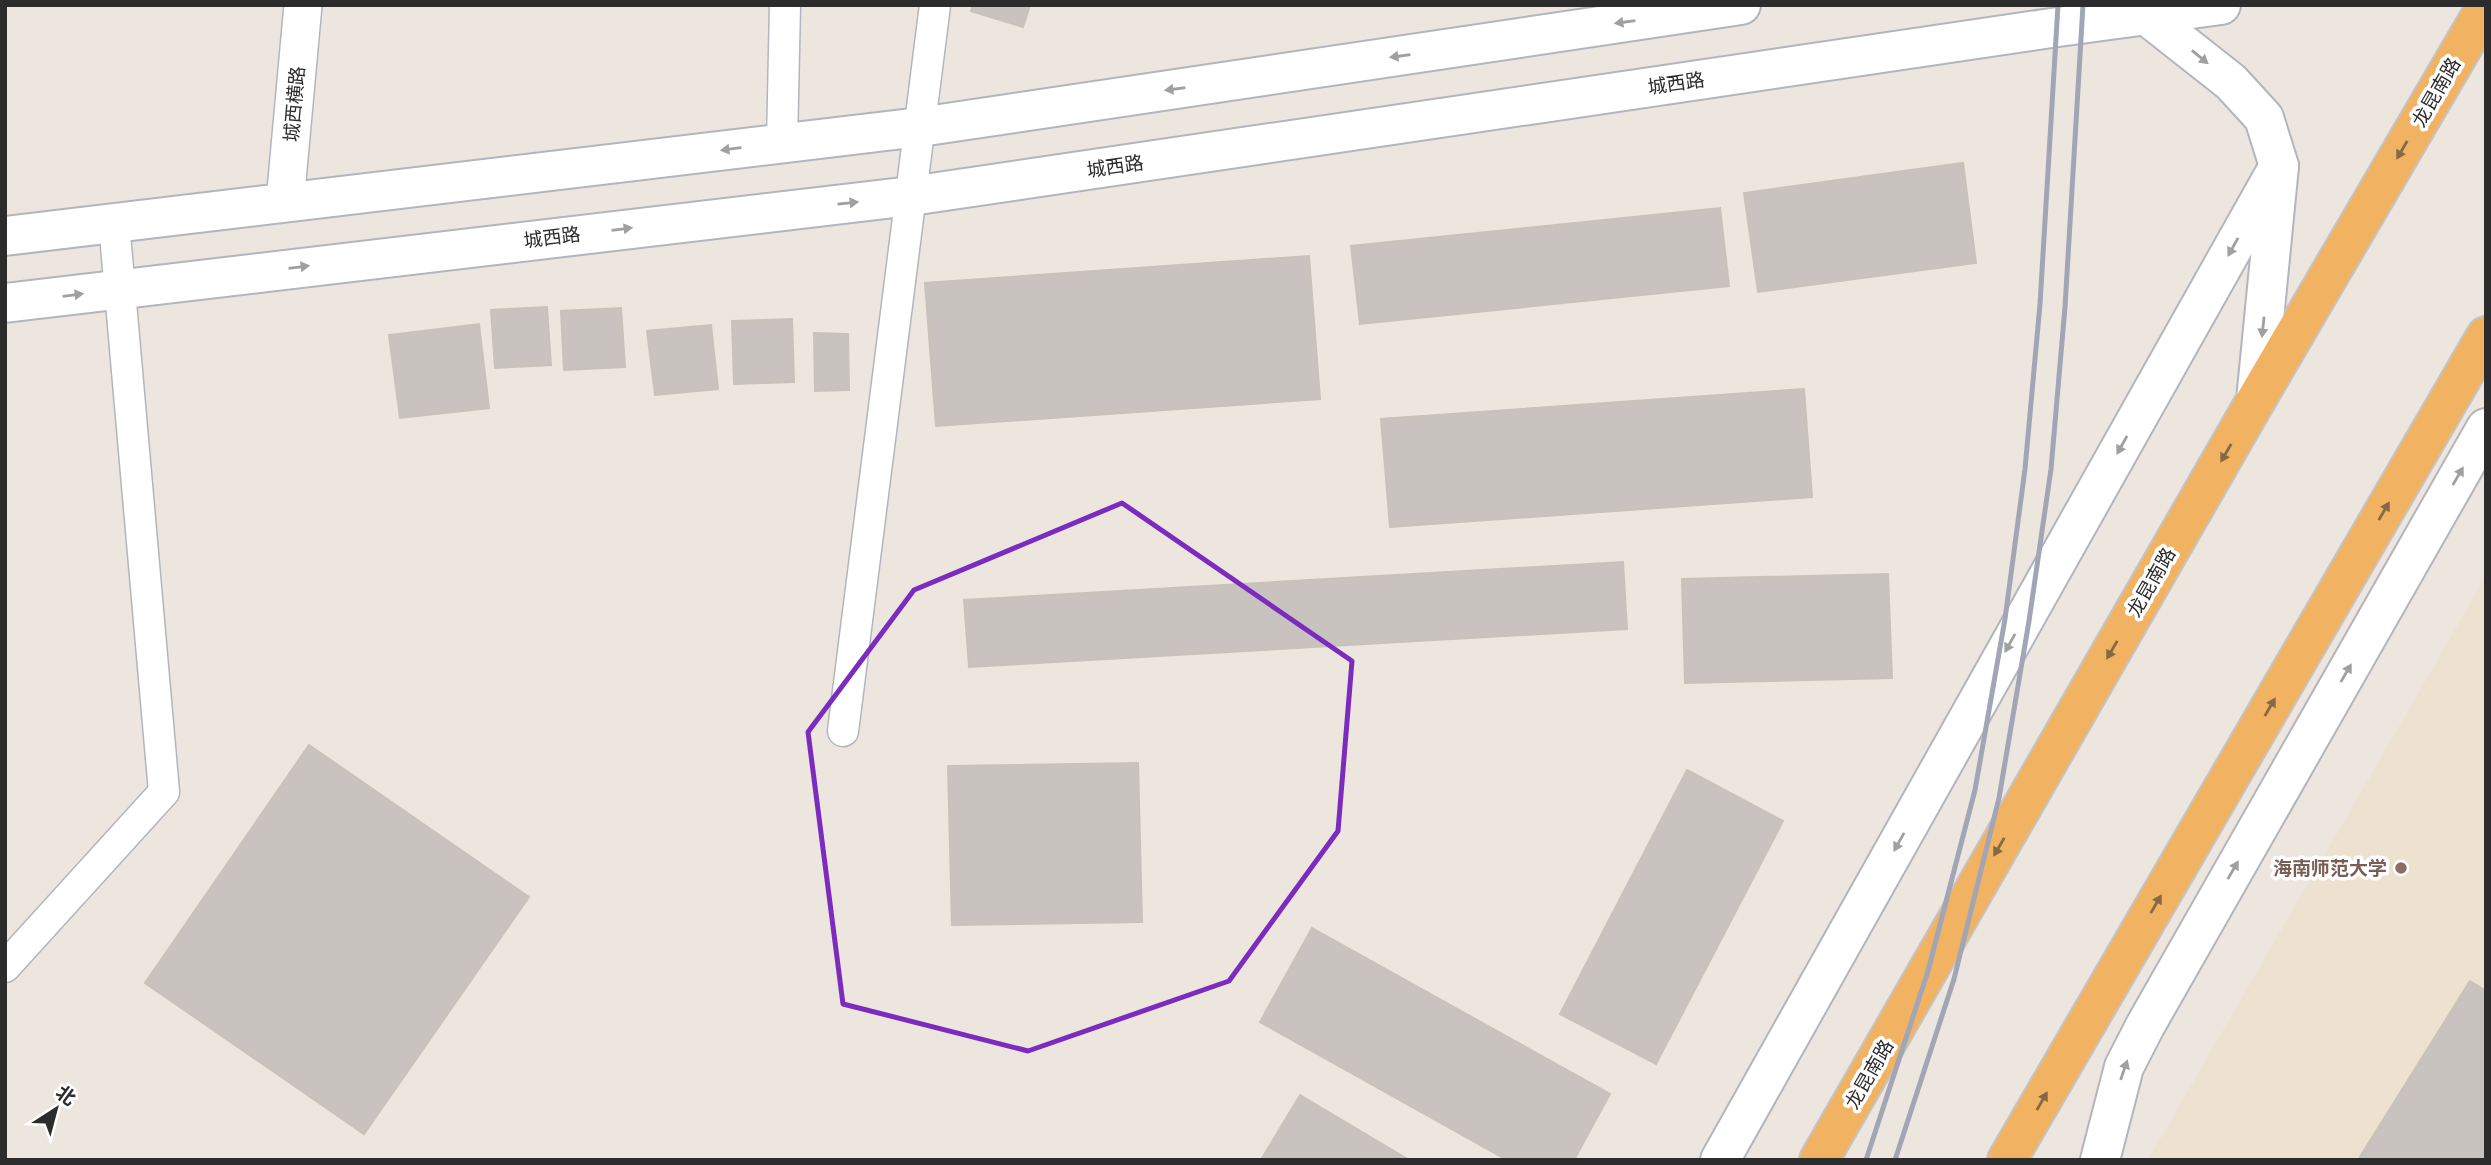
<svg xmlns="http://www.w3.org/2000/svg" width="2491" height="1165" viewBox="0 0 2491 1165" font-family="'Work Sans','Noto Sans SC',sans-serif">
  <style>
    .education { fill: #ede2cf }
    .building { fill: #c8c3be; stroke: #c8c2b8; stroke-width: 2 }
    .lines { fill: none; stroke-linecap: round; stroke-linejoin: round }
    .minor-casing { stroke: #b2b5be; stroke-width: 33 }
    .tertiary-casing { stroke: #b2b5be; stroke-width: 40 }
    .secondary-casing { stroke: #b2b5be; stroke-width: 42 }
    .trunk-casing { stroke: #c4c4c4; stroke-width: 42 }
    .minor { stroke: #fff; stroke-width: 30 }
    .tertiary { stroke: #fff; stroke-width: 37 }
    .secondary { stroke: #fff; stroke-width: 38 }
    .trunk { stroke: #f1b262; stroke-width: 38 }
    .rail { stroke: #a1a5b5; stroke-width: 5 }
    .oneway { fill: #a0a0a0 }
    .oneway2 { fill: #856844 }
    .marked { fill: none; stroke: #7b2cbf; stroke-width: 5; stroke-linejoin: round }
    .education-dot { fill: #8d6e63; stroke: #fff; stroke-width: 2.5 }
    .labels { text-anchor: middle; stroke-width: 7; stroke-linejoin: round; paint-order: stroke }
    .street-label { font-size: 19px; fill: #2c2c2c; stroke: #fff }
    .education-label { font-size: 19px; font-weight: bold; fill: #785e54; stroke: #fff; text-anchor: end }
  </style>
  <rect width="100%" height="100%" fill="#ede6df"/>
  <polygon class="education" points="2486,576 2486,1160 2148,1160"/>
  <g class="building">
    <polygon points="973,5 1030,5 1023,27 971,11"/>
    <polygon points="1963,163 1976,263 1758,292 1744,193"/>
    <polygon points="1720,208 1729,286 1360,324 1351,246"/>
    <polygon points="1309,256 1320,399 936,426 925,283"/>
    <polygon points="547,307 551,365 495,368 491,310"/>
    <polygon points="621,308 625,367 564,370 561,311"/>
    <polygon points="792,319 794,382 734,384 732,321"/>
    <polygon points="479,324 489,408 400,418 389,335"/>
    <polygon points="711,325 718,389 655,395 647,331"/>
    <polygon points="814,333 848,334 849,390 815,391"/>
    <polygon points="1804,389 1812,497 1390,527 1381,419"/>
    <polygon points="1623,562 1627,629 969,667 964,600"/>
    <polygon points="1888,574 1892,678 1685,683 1682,579"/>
    <polygon points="309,745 529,897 364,1134 145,983"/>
    <polygon points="1138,763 1142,922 952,925 948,766"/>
    <polygon points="1687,770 1783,821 1656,1064 1560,1014"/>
    <polygon points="1312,928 1610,1094 1574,1160 1507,1160 1260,1022"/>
    <polygon points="2470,981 2486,991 2486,1159 2358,1160"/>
    <polygon points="1300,1095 1409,1160 1261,1160"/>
  </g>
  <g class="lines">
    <g class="minor-casing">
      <g id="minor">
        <polyline points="782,143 785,5"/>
        <polyline points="843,731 935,5"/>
        <polyline points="5,967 164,792 114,223"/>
      </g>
    </g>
    <g class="tertiary-casing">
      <polyline id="tertiary" points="285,202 303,5"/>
    </g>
    <g class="secondary-casing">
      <g id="secondary">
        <polyline points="2146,15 2231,82 2264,118 2279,166 2256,400"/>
        <polyline points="5,236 920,127 1741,5"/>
        <polyline points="5,303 911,196 2058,27 2221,5"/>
        <polyline points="1720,1160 2279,166"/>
        <polyline points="2100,1160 2124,1067 2145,1026 2486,428"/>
      </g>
    </g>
    <g class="trunk-casing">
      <g id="trunk">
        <polyline points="1819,1160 2256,400 2486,7"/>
        <polyline points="2007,1160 2486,336"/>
      </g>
    </g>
    <use href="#minor" class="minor"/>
    <use href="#tertiary" class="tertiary"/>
    <use href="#secondary" class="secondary"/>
    <use href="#trunk" class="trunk"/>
    <g class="rail">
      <polyline points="1866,1160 1928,971 1975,790 2005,619 2025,469 2040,304 2058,5"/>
      <polyline points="1895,1160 1954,979 1999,798 2029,621 2051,469 2065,307 2083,5"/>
    </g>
  </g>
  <defs><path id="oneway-solid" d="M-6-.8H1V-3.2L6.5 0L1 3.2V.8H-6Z" transform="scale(1.75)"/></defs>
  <g class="oneway">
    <use href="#oneway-solid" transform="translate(1625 22) rotate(172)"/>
    <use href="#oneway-solid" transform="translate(1400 56) rotate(172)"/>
    <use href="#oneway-solid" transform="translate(2200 57) rotate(39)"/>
    <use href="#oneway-solid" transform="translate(1175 89) rotate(172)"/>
    <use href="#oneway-solid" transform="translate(731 149) rotate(173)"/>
    <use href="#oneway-solid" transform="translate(848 203) rotate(-6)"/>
    <use href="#oneway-solid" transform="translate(622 229) rotate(-7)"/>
    <use href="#oneway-solid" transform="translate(2233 247) rotate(119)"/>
    <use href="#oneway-solid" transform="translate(299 267) rotate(-7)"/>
    <use href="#oneway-solid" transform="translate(73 295) rotate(-7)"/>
    <use href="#oneway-solid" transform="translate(2263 327) rotate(96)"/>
    <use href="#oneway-solid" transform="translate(2122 445) rotate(119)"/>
    <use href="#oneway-solid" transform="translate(2458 476) rotate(-60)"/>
    <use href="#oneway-solid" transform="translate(2010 643) rotate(119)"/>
    <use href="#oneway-solid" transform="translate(2346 673) rotate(-60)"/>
    <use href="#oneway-solid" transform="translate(1899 842) rotate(119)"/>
    <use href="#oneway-solid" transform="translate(2233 870) rotate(-60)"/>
    <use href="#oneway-solid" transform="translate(2124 1070) rotate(-71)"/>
  </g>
  <g class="oneway2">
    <use href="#oneway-solid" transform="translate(2402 150) rotate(120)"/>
    <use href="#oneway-solid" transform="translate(2226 453) rotate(120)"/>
    <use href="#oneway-solid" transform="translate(2384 511) rotate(-60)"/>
    <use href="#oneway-solid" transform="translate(2112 650) rotate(120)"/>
    <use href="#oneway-solid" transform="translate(2270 707) rotate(-60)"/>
    <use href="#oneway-solid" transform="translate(1999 847) rotate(120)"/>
    <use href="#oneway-solid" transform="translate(2156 904) rotate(-60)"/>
    <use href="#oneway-solid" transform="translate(2042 1101) rotate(-60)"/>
  </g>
  <path class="marked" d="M1122,503L1352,661L1338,831L1229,981L1028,1051L843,1004L808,732L914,590Z"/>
  <circle class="education-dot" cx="2401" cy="868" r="7"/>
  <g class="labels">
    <g class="street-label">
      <text transform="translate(1676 83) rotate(-8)" y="7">城西路</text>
      <text transform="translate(2436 92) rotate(-60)" y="7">龙昆南路</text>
      <text transform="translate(294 104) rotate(-85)" y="7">城西横路</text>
      <text transform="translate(1115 166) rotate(-8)" y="7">城西路</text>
      <text transform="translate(552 237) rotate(-7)" y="7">城西路</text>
      <text transform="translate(2151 582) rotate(-60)" y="7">龙昆南路</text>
      <text transform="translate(1869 1074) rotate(-60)" y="7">龙昆南路</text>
    </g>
    <g class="education-label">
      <text x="2387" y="875">海南师范大学</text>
    </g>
  </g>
  <rect width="2491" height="1165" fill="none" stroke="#2c2c2c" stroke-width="14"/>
  <g transform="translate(56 1109) rotate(36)" stroke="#ffffff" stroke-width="5" paint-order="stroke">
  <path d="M0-5L12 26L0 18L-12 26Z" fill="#2c2c2c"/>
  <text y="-10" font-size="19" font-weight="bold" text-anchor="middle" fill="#2c2c2c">北</text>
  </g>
</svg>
